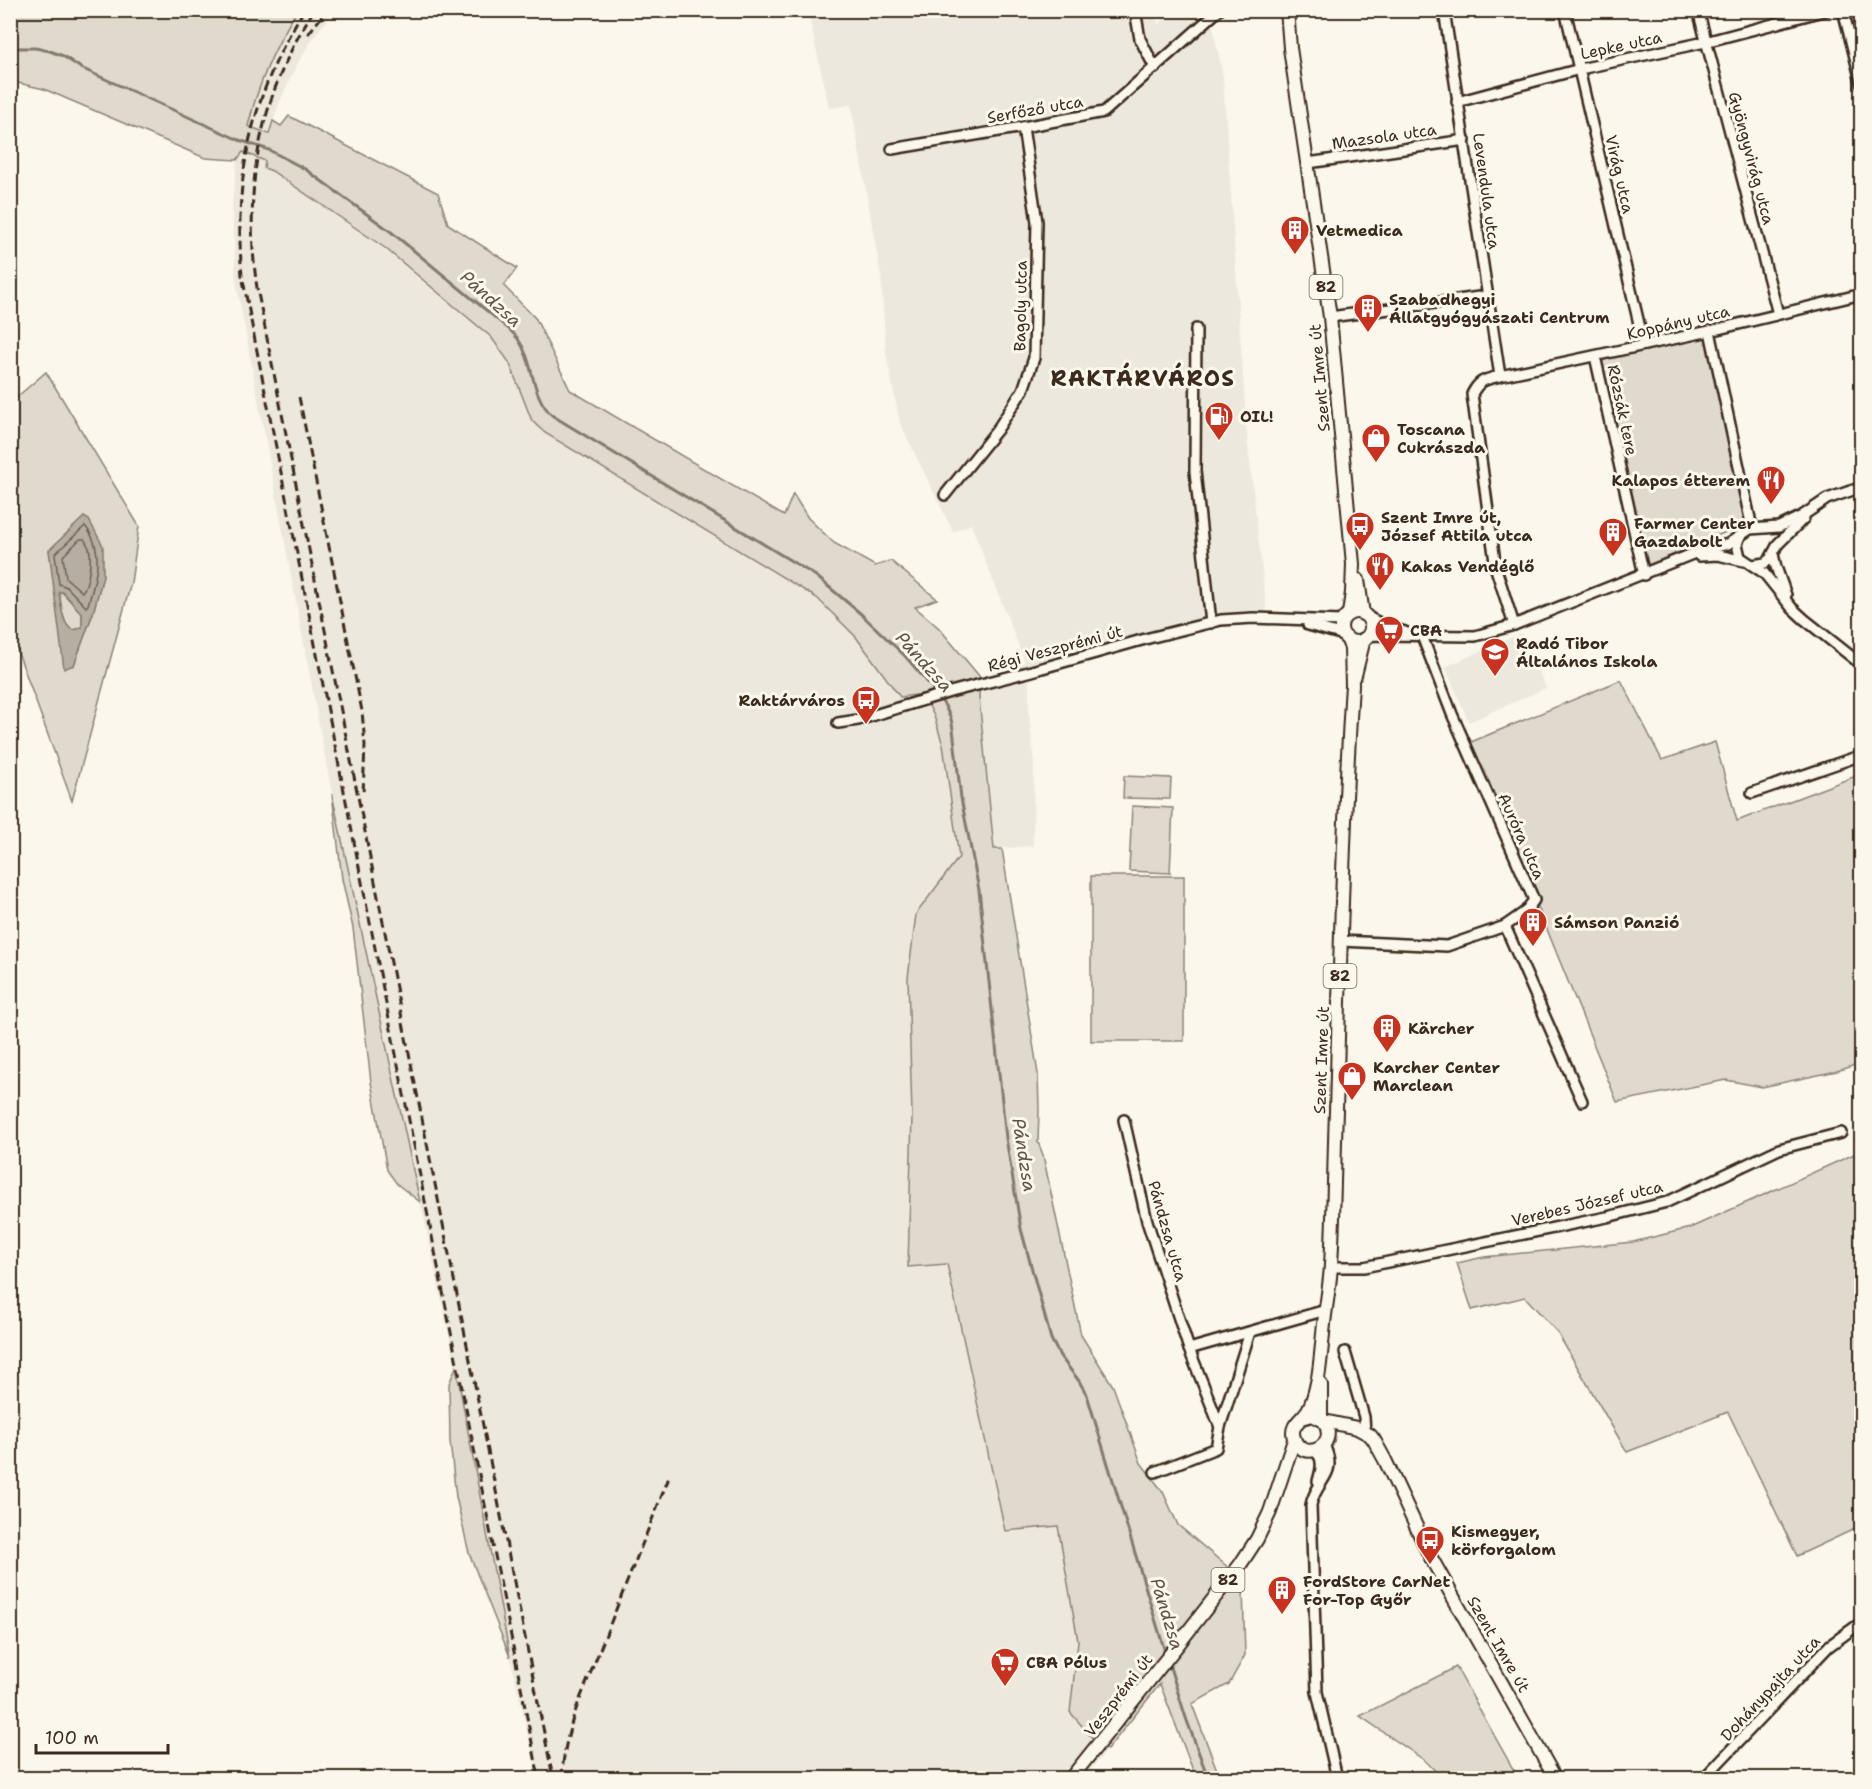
<svg xmlns="http://www.w3.org/2000/svg" width="1872" height="1789" viewBox="0 0 1872 1789" font-family="'Shantell Sans',sans-serif">
  <style>
    .built { fill: #ede8dd }
    .green { fill: #dfd9ce; stroke: #8d8276; stroke-width: 1.5; fill-rule: evenodd }
    .water { fill: #b6aea2; stroke: #85796d; stroke-width: 1.5; fill-rule: evenodd }
    .lines { fill: none; stroke-linecap: round; stroke-linejoin: round }
    .shore { stroke: #6c5f53; stroke-width: 1.5 }
    .stream { stroke: #85796d; stroke-width: 3 }
    .minor-casing { stroke: #3b2a1e; stroke-width: 14 }
    .major-casing { stroke: #3b2a1e; stroke-width: 16 }
    .minor { stroke: #fbf7ec; stroke-width: 9 }
    .major { stroke: #fbf7ec; stroke-width: 12 }
    .rail { stroke: #3b2a1e; stroke-width: 3; stroke-dasharray: 9 4.5; stroke-linecap: butt }
    .labels { text-anchor: middle; stroke-width: 6; stroke-linejoin: round; paint-order: stroke }
    .shield { fill: #fbf7ec; stroke: #75685c; stroke-width: 1.5 }
    .shield-label { font-size: 15px; font-weight: bold; fill: #3b2a1e }
    .street-label { font-size: 16px; fill: #3b2a1e; stroke: #fbf7ec }
    .poi-label { font-size: 16px; font-weight: bold; fill: #3b2a1e; stroke: #fbf7ec; text-anchor: start }
    .water-label { font-size: 18px; font-style: italic; fill: #605246; stroke: #fbf7ec }
    .district-label { font-size: 22px; font-weight: bold; letter-spacing: 1.5px; fill: #3b2a1e; stroke: #fbf7ec }
  </style>
  <rect width="100%" height="100%" fill="#fbf7ec"/>
  <filter id="ink" filterUnits="userSpaceOnUse"><feTurbulence type="fractalNoise" baseFrequency=".0167" numOctaves="2"/><feDisplacementMap in="SourceGraphic" scale="12" xChannelSelector="R" yChannelSelector="G"/><feConvolveMatrix kernelMatrix="1 2 1 2 8 2 1 2 1" color-interpolation-filters="sRGB"/></filter>
  <g filter="url(#ink)">
    <g class="built">
      <polygon points="1155,10 1158,24 1175,11 1198,11 1211,16 1223,77 1247,436 1266,606 1266,619 1221,620 1096,653 1029,680 1029,713 1034,763 1033,846 994,849 979,698 980,677 1025,662 971,524 953,532 900,423 886,353 881,276 851,105 829,108 808,11"/>
      <polygon points="297,11 336,11 317,32 296,66 278,106 269,134 248,126 260,82 273,54"/>
      <polygon points="243,152 266,161 265,168 272,171 385,248 491,337 509,362 532,421 817,598 856,637 900,696 922,694 934,716 943,745 959,857 916,914 908,978 912,1115 908,1267 947,1264 1004,1531 1058,1526 1078,1641 1070,1712 1094,1740 1107,1750 1083,1778 538,1778 510,1657 456,1367 332,794 236,282 232,205 237,160"/>
      <polygon points="1522,633 1546,688 1469,722 1445,667"/>
    </g>
    <g class="green">
      <path d="M28,10L297,11C274,47 258,85 248,126L269,134L273,121L281,126L289,116L438,193L448,224L517,268L504,286L536,319L570,390L784,516L793,494L808,518L834,543L875,566L891,561L937,599L915,607L939,628L980,677L979,698L994,849H1002L1038,1074L1039,1110L1038,1142L1043,1155L1081,1335L1113,1386L1141,1463L1163,1492L1178,1525L1230,1569L1243,1589L1245,1655L1229,1684L1192,1704L1220,1778H1196L1160,1684L1107,1750L1094,1740L1070,1712L1078,1641L1058,1526L1005,1531L947,1264L908,1267L912,1115L908,978L916,914L959,857L943,745L934,716L923,694L900,697L856,637L817,598L545,433L532,421L509,362L491,337L385,248L272,171L264,168L265,161L243,152L237,160L205,158L44,89L18,83H11L10,16Z"/>
      <polygon points="1707,335 1746,520 1726,532 1647,566 1600,359"/>
      <path d="M46,372L139,526L131,583L72,801L11,633V402ZM49,550L103,576L93,613L74,665Z"/>
      <path d="M59,592H62L82,614V628C62,639 62,605 59,592Z"/>
      <polygon points="1621,680 1662,760 1715,742 1737,821 1861,774 1861,1063 1837,1071 1762,1087 1726,1080 1617,1102 1471,742"/>
      <polygon points="1124,776 1171,778 1170,799 1123,798"/>
      <polygon points="332,794 420,1202 397,1184 387,1170 371,1082 353,928 342,879"/>
      <polygon points="1132,806 1173,808 1170,873 1129,871"/>
      <rect x="1091" y="876" width="93" height="165"/>
      <polygon points="1861,1151 1861,1526 1797,1556 1728,1412 1627,1452 1557,1332 1525,1297 1472,1310 1457,1263 1484,1257 1633,1242 1690,1228"/>
      <polygon points="456,1367 510,1657 469,1553 456,1497 450,1441 449,1384"/>
      <polygon points="1456,1667 1518,1778 1443,1778 1424,1760 1360,1716"/>
    </g>
    <path class="water" d="M84,517L89,520L103,546V576L93,613L74,665L64,669L49,550ZM59,592H63L82,614V627C63,639 61,605 59,592Z"/>
    <g class="lines">
      <g class="shore">
        <path d="M85,526C105,550 96,578 88,605L86,607L67,587L59,584L55,554Z"/>
        <path d="M80,539H84C85,540 89,548 89,548C92,559 89,584 82,592L66,578L63,556Z"/>
      </g>
      <g class="stream">
        <path d="M10,48H35L50,51L63,56L81,68L127,89L239,140L269,150L305,169L390,231L509,329C512,332 516,336 518,339C535,363 530,396 553,416L816,576L861,614L905,656L930,685L945,706L951,719L953,729L961,798L979,890L1006,1138L1021,1229L1051,1339L1060,1356L1079,1381L1087,1395L1166,1655"/>
        <polyline points="1168,1661 1186,1718 1208,1778"/>
      </g>
      <g class="minor-casing">
        <g id="minor">
          <polyline points="1135,10 1140,39 1155,68"/>
          <polyline points="1444,10 1500,376"/>
          <polyline points="1565,10 1644,345"/>
          <polyline points="1698,10 1778,314"/>
          <polyline points="1843,10 1862,85"/>
          <polyline points="1457,102 1580,69 1705,42 1827,10"/>
          <polyline points="892,149 1023,127 1104,112 1219,10"/>
          <polyline points="1308,163 1465,140"/>
          <polyline points="1330,317 1487,296"/>
          <polyline points="1196,329 1195,471 1211,623"/>
          <polyline points="1710,331 1752,528"/>
          <polyline points="1595,356 1644,575"/>
          <polyline points="945,495 997,430 1023,390 1034,358 1037,222 1023,127"/>
          <polyline points="1740,536 1737,544 1740,557 1764,573 1792,608 1804,619 1862,665"/>
          <polyline points="1773,554 1776,567 1786,595"/>
          <polyline points="1699,556 1718,555 1744,561"/>
          <polyline points="1753,565 1765,563 1770,559 1778,544 1804,518"/>
          <polyline points="1366,616 1385,626 1405,632"/>
          <polyline points="1308,625 1344,635"/>
          <path d="M1514,625L1496,569L1472,394C1480,379 1485,380 1500,376L1710,331L1862,294"/>
          <polyline points="1367,636 1377,635 1475,636 1514,625 1705,549 1728,544 1750,529 1779,527 1802,516 1827,499 1862,487"/>
          <polyline points="1422,636 1452,714 1534,900 1525,912 1505,926 1582,1101"/>
          <polyline points="838,723 858,720 950,692 1028,672 1149,638 1221,620 1253,618 1342,621"/>
          <polyline points="1752,793 1862,755"/>
          <polyline points="1341,941 1447,946 1505,926"/>
          <polyline points="1124,1120 1147,1221 1189,1349 1220,1427"/>
          <polyline points="1331,1267 1364,1267 1607,1217 1667,1202 1779,1149 1841,1133"/>
          <polyline points="1189,1349 1326,1310"/>
          <polyline points="1345,1352 1364,1417 1365,1432"/>
          <path d="M1324,1445C1339,1476 1316,1479 1311,1505L1317,1692L1337,1778"/>
          <path d="M1314,1451C1325,1457 1321,1471 1318,1481"/>
          <polyline points="1155,1472 1216,1448 1220,1427 1250,1332"/>
          <polyline points="1704,1778 1829,1646 1862,1622"/>
        </g>
      </g>
      <g class="major-casing">
        <g id="major">
          <polyline points="1287,10 1290,48 1330,317 1353,564 1352,592 1349,614"/>
          <polyline points="1358,580 1363,614"/>
          <circle cx="1356" cy="627" r="15"/>
          <polyline points="1355,675 1364,639"/>
          <path d="M1302,1418L1312,1415L1324,1421C1340,1448 1301,1463 1294,1438C1289,1424 1304,1419 1309,1408C1314,1399 1316,1388 1318,1378C1321,1360 1322,1342 1324,1324C1326,1304 1330,1285 1331,1265C1334,1214 1334,1162 1336,1111C1340,969 1343,827 1352,685L1351,648L1347,638"/>
          <polyline points="1321,1418 1321,1385"/>
          <polyline points="1324,1421 1357,1428 1370,1435 1374,1440 1385,1460 1430,1556 1555,1778"/>
          <polyline points="1071,1778 1180,1642 1240,1565 1257,1539 1270,1512 1294,1440"/>
        </g>
      </g>
      <use href="#minor" class="minor"/>
      <use href="#major" class="major"/>
      <g class="rail">
        <path d="M304,10C252,94 233,177 242,275L539,1778"/>
        <path d="M314,10C259,96 243,188 257,288L553,1778"/>
        <polyline points="308,34 327,10"/>
        <polyline points="299,397 362,711 365,745 363,794"/>
        <path d="M562,1778C563,1752 569,1728 578,1704L670,1475"/>
      </g>
    </g>
  </g>
  <defs>
    <g id="building-pin" transform="scale(1.5)"><path d="M0 17L-7.5 6A9.5 9.5 0 1 1 7.5 6Z" fill="#c8321e" stroke="#fbf7ec"/><path d="M-4-6H4V6H1V3H-1V6H-4ZM-2.5-4.3h1.7v1.8h-1.7ZM.8-4.3h1.7v1.8H.8ZM-2.5-1h1.7V.8h-1.7ZM.8-1h1.7V.8H.8Z" fill="#fff"/></g>
    <g id="fuel-pin" transform="scale(1.5)"><path d="M0 17L-7.5 6A9.5 9.5 0 1 1 7.5 6Z" fill="#c8321e" stroke="#fbf7ec"/><path d="M-5.5-6h7V0h2V4h1.3V-2.5L3-4.5l.8-.8L6-3V5H2.5V1h-1V6h-7ZM-4.2-4.7v3.2H.2V-4.7Z" fill="#fff"/></g>
    <g id="shop-pin" transform="scale(1.5)"><path d="M0 17L-7.5 6A9.5 9.5 0 1 1 7.5 6Z" fill="#c8321e" stroke="#fbf7ec"/><path d="M-5-2.5h2.3a2.7 3.5 0 0 1 5.4 0H5L5.5 6h-11ZM-1.5-2.5h3a1.5 2.3 0 0 0-3 0Z" fill="#fff"/></g>
    <g id="restaurant-pin" transform="scale(1.5)"><path d="M0 17L-7.5 6A9.5 9.5 0 1 1 7.5 6Z" fill="#c8321e" stroke="#fbf7ec"/><path d="M-5-6h1v4h1v-4h1v4h1v-4h1v5L-1.5 .5V6h-2V.5L-5-1ZM5-6V6H3V1.5H1.5Q1.5-4 5-6Z" fill="#fff"/></g>
    <g id="bus-pin" transform="scale(1.5)"><path d="M0 17L-7.5 6A9.5 9.5 0 1 1 7.5 6Z" fill="#c8321e" stroke="#fbf7ec"/><path d="M-5-6H5V4H4V6H2V4H-2V6H-4V4H-5ZM-3.5-4V0h7V-4ZM-3.5 1.2v1.5H-2V1.2ZM2 1.2v1.5H3.5V1.2Z" fill="#fff"/></g>
    <g id="supermarket-pin" transform="scale(1.5)"><path d="M0 17L-7.5 6A9.5 9.5 0 1 1 7.5 6Z" fill="#c8321e" stroke="#fbf7ec"/><path d="M-6-5.5h2.5l.6 2H6L4.5 2H-2.5L-4.4-4H-6ZM-1.5 3.2a1.3 1.3 0 1 0 .1 0ZM3 3.2a1.3 1.3 0 1 0 .1 0Z" fill="#fff"/></g>
    <g id="school-pin" transform="scale(1.5)"><path d="M0 17L-7.5 6A9.5 9.5 0 1 1 7.5 6Z" fill="#c8321e" stroke="#fbf7ec"/><path d="M0-5L7-2L0 1L-7-2ZM-4 1L0 2.5L4 1V4Q0 6-4 4Z" fill="#fff"/></g>
  </defs>
  <g fill-rule="evenodd">
    <use href="#building-pin" x="1295" y="230"/>
    <use href="#building-pin" x="1368" y="308"/>
    <use href="#fuel-pin" x="1219" y="416"/>
    <use href="#shop-pin" x="1376" y="438"/>
    <use href="#restaurant-pin" x="1771" y="480"/>
    <use href="#bus-pin" x="1360" y="526"/>
    <use href="#building-pin" x="1613" y="532"/>
    <use href="#restaurant-pin" x="1380" y="566"/>
    <use href="#supermarket-pin" x="1389" y="630"/>
    <use href="#school-pin" x="1495" y="652"/>
    <use href="#bus-pin" x="866" y="700"/>
    <use href="#building-pin" x="1533" y="922"/>
    <use href="#building-pin" x="1387" y="1028"/>
    <use href="#shop-pin" x="1352" y="1076"/>
    <use href="#bus-pin" x="1430" y="1540"/>
    <use href="#building-pin" x="1282" y="1590"/>
    <use href="#supermarket-pin" x="1005" y="1662"/>
  </g>
  <g class="labels">
    <g class="shield">
      <rect x="1309.5" y="275" width="33" height="24" rx="4.5"/>
      <rect x="1323.5" y="964" width="33" height="24" rx="4.5"/>
      <rect x="1211.5" y="1568" width="33" height="24" rx="4.5"/>
    </g>
    <g class="shield-label">
      <text x="1326" y="292">82</text>
      <text x="1340" y="981">82</text>
      <text x="1228" y="1585">82</text>
    </g>
    <g class="street-label">
      <text transform="translate(1621 45) rotate(-12)" y="6">Lepke utca</text>
      <text transform="translate(1035 109) rotate(-10)" y="6">Serfőző utca</text>
      <text transform="translate(1384 136) rotate(-8)" y="6">Mazsola utca</text>
      <text transform="translate(1752 158) rotate(75)" y="6">Gyöngyvirág utca</text>
      <text transform="translate(1620 174) rotate(77)" y="6">Virág utca</text>
      <text transform="translate(1487 191) rotate(82)" y="6">Levendula utca</text>
      <text transform="translate(1020 306) rotate(-89)" y="6">Bagoly utca</text>
      <text transform="translate(1678 322) rotate(-13)" y="6">Koppány utca</text>
      <text transform="translate(1319 378) rotate(-95)" y="6">Szent Imre út</text>
      <text transform="translate(1623 410) rotate(78)" y="6">Rózsák tere</text>
      <text transform="translate(1055 648) rotate(-15)" y="6">Régi Veszprémi út</text>
      <text transform="translate(1522 836) rotate(66)" y="6">Auróra utca</text>
      <text transform="translate(1321 1060) rotate(-88)" y="6">Szent Imre út</text>
      <text transform="translate(1587 1203) rotate(-13)" y="6">Verebes József utca</text>
      <text transform="translate(1168 1231) rotate(74)" y="6">Pándzsa utca</text>
      <text transform="translate(1499 1644) rotate(60)" y="6">Szent Imre út</text>
      <text transform="translate(1770 1688) rotate(-47)" y="6">Dohánypajta utca</text>
      <text transform="translate(1118 1695) rotate(-52)" y="6">Veszprémi út</text>
    </g>
    <g class="poi-label">
      <text x="1316" y="236">Vetmedica</text>
      <text x="1389" y="305">Szabadhegyi<tspan x="1389" dy="18">Állatgyógyászati Centrum</tspan></text>
      <text x="1240" y="422">OIL!</text>
      <text x="1397" y="435">Toscana<tspan x="1397" dy="18">Cukrászda</tspan></text>
      <text x="1750" y="486" text-anchor="end">Kalapos étterem</text>
      <text x="1381" y="523">Szent Imre út,<tspan x="1381" dy="18">József Attila utca</tspan></text>
      <text x="1634" y="529">Farmer Center<tspan x="1634" dy="18">Gazdabolt</tspan></text>
      <text x="1401" y="572">Kakas Vendéglő</text>
      <text x="1410" y="636">CBA</text>
      <text x="1516" y="649">Radó Tibor<tspan x="1516" dy="18">Általános Iskola</tspan></text>
      <text x="845" y="706" text-anchor="end">Raktárváros</text>
      <text x="1554" y="928">Sámson Panzió</text>
      <text x="1408" y="1034">Kärcher</text>
      <text x="1373" y="1073">Karcher Center<tspan x="1373" dy="18">Marclean</tspan></text>
      <text x="1451" y="1537">Kismegyer,<tspan x="1451" dy="18">körforgalom</tspan></text>
      <text x="1303" y="1587">FordStore CarNet<tspan x="1303" dy="18">For-Top Győr</tspan></text>
      <text x="1026" y="1668">CBA Pólus</text>
    </g>
    <g class="water-label">
      <text transform="translate(491 299) rotate(42)" y="6">Pándzsa</text>
      <text transform="translate(924 662) rotate(48)" y="6">Pándzsa</text>
      <text transform="translate(1024 1155) rotate(81)" y="6">Pándzsa</text>
      <text transform="translate(1167 1614) rotate(73)" y="6">Pándzsa</text>
    </g>
    <g class="district-label">
      <text x="1143" y="386">RAKTÁRVÁROS</text>
    </g>
  </g>
  <rect width="1872" height="1789" fill="none" stroke="#fbf7ec" stroke-width="36"/>
  <rect x="18" y="18" width="1836" height="1753" fill="none" stroke="#3b2a1e" stroke-width="2" filter="url(#ink)"/>
  <path d="M36 1744v9h132v-9" fill="none" stroke="#3b2a1e" stroke-width="3"/>
  <text x="45" y="1744" font-size="18" fill="#3b2a1e" stroke="#fbf7ec" stroke-width="4.5" paint-order="stroke">100 m</text>
</svg>
